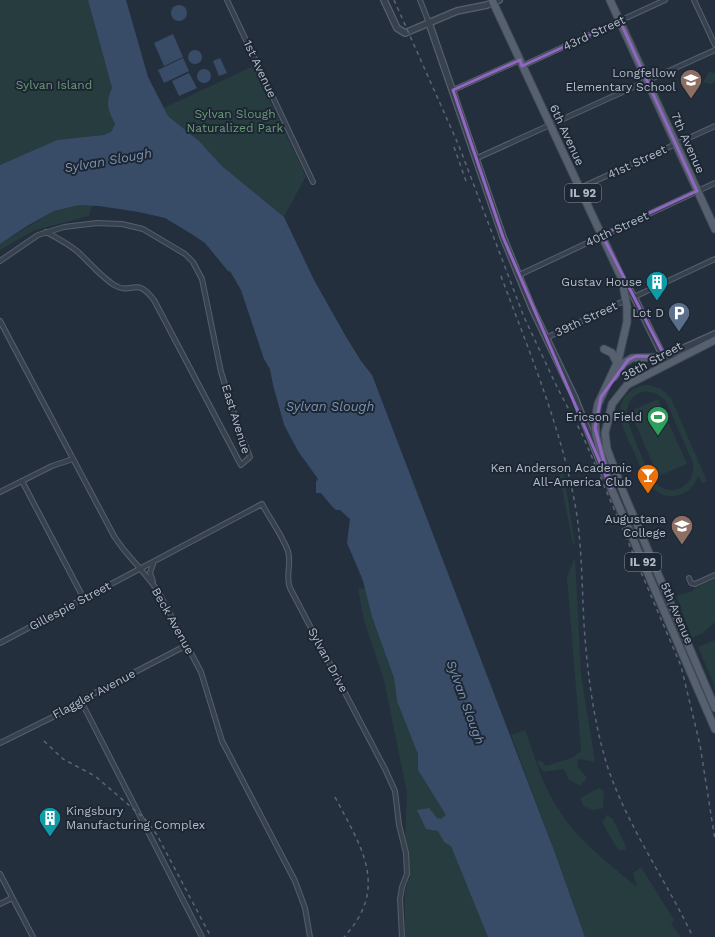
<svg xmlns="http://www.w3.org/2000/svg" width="715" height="937" viewBox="0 0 715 937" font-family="'Work Sans',sans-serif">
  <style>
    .green { fill: #263c3f; fill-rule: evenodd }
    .water { fill: #394c67 }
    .pier { fill: #242f3e }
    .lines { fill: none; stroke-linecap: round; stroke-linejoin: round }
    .minor-casing { stroke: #565f6c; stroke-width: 6 }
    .tertiary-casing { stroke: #565f6c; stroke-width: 8 }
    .primary-casing { stroke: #414a57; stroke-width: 9 }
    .minor { stroke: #38414e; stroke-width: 4 }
    .tertiary { stroke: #38414e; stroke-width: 5.5 }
    .primary { stroke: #56606e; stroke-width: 7 }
    .rail { stroke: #5a6575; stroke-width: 1.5; stroke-dasharray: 4 4; stroke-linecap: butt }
    .marked { fill: none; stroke: #9266c3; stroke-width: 3; stroke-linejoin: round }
    .labels { text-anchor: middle; stroke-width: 4; stroke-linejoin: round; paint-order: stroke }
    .shield { fill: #1d2633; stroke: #878f9c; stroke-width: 1 }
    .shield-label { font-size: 11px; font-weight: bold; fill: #b4bcc9 }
    .street-label { font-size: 12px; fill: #b4bcc9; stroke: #1d2633 }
    .poi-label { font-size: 12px; fill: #b4bcc9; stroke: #1d2633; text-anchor: end }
    .park-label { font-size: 12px; fill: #6b9a76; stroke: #1d2633 }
    .water-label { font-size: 13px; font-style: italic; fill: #7c92b1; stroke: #1d2633 }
  </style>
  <rect width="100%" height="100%" fill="#242f3e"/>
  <g class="green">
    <path d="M0,0H88L112,88C105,103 108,111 115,124L111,132L103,135L57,140L0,165Z"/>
    <polygon points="253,66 306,176 284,217 222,166 199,141 168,116 164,108"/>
    <polygon points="709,72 715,73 715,82 710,84 703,82"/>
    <polygon points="80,205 92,205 89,216 35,230 0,250 0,244 54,211"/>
    <path d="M649,385L661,389L671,398L707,481L702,483L698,476C692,495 669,503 654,489C644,481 640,465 635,454C627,436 611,413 627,394C633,388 641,385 649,385ZM646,391L657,394L666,401L693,463C694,472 692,480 685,485C677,492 665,492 657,484C648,476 631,431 627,418C625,404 633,393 646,391Z"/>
    <polygon points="658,399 687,464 658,476 630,411"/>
    <polygon points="563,468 575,545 573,544 559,473"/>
    <polygon points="575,557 581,674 595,762 579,759 577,766 587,778 580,786 568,779 564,769 543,772 537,762 540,760 546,766 574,757 581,750 567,577"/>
    <polygon points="715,579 715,622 703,633 692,638 677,598 679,595 693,591 693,589"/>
    <polygon points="358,588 365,589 372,617 394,678 397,701 453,812 479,911 488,937 405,937 405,891 410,877 408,852 405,841 407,793 384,680 364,621"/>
    <polygon points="715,640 715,687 698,647"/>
    <path d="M525,730C533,751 539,775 550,795C570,834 604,860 637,887L633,873L641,867L674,920L671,924L681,937H585L555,853L511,735Z"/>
    <polygon points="599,788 604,791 603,808 593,810 583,806 580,798"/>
    <polygon points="607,815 613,819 626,847 625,850 618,850 602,822"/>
  </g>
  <g class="water">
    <path d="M88,0H126L148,77L168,116L199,141L222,166L284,217L314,280L345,335L361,361L372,375L555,853L585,937H488L451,846L444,842L438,831L426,829L417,810L429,808L437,818L441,819L446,815L418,770V754L397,701L394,678L372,617L363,581L349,553L345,538L348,520L316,493V479L296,450L284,425L268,370L259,352L243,301L228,271L205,243L190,233L165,218L139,212L99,206L80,205L54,211L27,226L0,244V165L57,140L103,135L111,132L115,124C108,111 105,103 112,88Z"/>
    <circle cx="179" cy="13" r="8"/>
    <polygon points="173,34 183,57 164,66 154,43"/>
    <circle cx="195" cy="57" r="7"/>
    <polygon points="183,58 189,71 164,83 158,70"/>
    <polygon points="220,58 227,73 219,76 213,61"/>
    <circle cx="204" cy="76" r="7"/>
    <polygon points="189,73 197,88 179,96 172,81"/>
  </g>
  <g class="pier">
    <polygon points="230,271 241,290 264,359 270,369 273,385 284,425 298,451 318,479 313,486 314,479 294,451 282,425 267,371 257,352 252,332 238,293 227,272"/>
    <polygon points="314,493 321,493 335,510 340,510 350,519 347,543 362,578 360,580 348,554 343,539 345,520"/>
  </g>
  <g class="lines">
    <g class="minor-casing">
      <g id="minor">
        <polyline points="227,0 313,182"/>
        <polyline points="420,0 429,23"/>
        <polyline points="694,0 715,45"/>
        <polyline points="522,66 665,0"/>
        <polyline points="453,90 520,60"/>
        <polyline points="475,159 715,50"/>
        <polyline points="580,188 715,126"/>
        <path d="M0,261L38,235L64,227L97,223L122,224L143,229L185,254L193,262L202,279L221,372L238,426L250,457L241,465L154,300C135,275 133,296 114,285C100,276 90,263 78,252C69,244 57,238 46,232"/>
        <polyline points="519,275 715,183"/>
        <polyline points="634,297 715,259"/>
        <path d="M0,321L114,536C127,557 146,572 159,593L201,672L222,741L295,881L305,908L310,937"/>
        <polyline points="546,338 626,300"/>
        <polyline points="22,481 84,599"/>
        <polyline points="0,492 52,466 73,459"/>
        <polyline points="153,564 150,573 153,581"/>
        <polyline points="689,578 691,583 695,584 715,575"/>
        <path d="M0,643L262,504C270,519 282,535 288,551C292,564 285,576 290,588L385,769L395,791L399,825L406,853L407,874L402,887L400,899L402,937"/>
        <polyline points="81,701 202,937"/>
        <polyline points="0,743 75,706 87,697 187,645"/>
        <polyline points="0,874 33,937"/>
        <polyline points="0,904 12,898"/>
      </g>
    </g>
    <g class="tertiary-casing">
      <g id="tertiary">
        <polyline points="384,0 397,28 405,33 457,11 487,5 499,0"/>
        <polyline points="429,23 503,237 532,308 575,398 605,475"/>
        <polyline points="624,281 634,297 661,352 668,358 677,358"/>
        <polyline points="664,357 715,334"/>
      </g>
    </g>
    <g class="primary-casing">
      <g id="primary">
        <polyline points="492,0 622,279 627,307 627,322 618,361 598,404 595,420 596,436 611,488 715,729"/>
        <polyline points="610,0 715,229"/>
        <polyline points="715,340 627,385 612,404 605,433 607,449 624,494 715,708"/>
        <polyline points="604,349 612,353 617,363"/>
        <polyline points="614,377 624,363 632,358 663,357"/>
      </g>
    </g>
    <use href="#minor" class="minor"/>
    <use href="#tertiary" class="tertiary"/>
    <use href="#primary" class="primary"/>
    <g class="rail">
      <polyline points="394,0 459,146 524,317 558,389 582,434 681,666 700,745 715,840"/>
      <polyline points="454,147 466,181"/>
      <path d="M501,276C530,354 564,434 577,516C582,552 582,588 584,624C587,670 593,718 606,762C626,825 665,878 693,937"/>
      <polyline points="44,741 63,759 95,776 145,819 157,835 211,937"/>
      <path d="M335,797C361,847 390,887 344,937"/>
    </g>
  </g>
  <path class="marked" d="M620,21L697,191L602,235L665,357L636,356L628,360L601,397L595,428L611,488L503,237L453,90L520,60L522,66Z"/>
  <defs>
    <g id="school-pin" transform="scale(1.15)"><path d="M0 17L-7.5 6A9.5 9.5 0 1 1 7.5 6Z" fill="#8d6e63" stroke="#1d2633"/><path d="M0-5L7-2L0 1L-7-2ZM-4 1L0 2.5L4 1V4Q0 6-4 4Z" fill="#fff"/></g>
    <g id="building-pin" transform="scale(1.15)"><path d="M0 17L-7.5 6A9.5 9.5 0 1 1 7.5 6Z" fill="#0f9aa8" stroke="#1d2633"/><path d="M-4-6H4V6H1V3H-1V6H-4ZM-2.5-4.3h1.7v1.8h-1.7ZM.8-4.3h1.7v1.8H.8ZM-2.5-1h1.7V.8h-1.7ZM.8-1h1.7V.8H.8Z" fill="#fff"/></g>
    <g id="parking-pin" transform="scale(1.15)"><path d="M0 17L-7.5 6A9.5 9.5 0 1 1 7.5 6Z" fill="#5c6f8a" stroke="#1d2633"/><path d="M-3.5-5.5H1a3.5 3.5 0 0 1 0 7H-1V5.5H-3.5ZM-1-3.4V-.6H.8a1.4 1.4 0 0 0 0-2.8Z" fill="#fff"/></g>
    <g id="stadium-pin" transform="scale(1.15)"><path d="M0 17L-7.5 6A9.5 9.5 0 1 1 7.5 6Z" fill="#2e9e5b" stroke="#1d2633"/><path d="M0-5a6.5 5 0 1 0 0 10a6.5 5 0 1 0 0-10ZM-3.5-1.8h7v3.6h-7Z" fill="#fff"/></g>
    <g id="bar-pin" transform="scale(1.15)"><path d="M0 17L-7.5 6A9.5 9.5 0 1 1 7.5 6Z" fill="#e8710a" stroke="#1d2633"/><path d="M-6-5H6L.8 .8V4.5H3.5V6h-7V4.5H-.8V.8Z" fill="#fff"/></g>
    <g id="university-pin" transform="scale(1.15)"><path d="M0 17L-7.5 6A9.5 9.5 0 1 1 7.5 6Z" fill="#8d6e63" stroke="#1d2633"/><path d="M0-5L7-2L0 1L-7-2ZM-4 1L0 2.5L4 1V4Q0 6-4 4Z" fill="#fff"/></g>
  </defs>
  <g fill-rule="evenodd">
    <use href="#school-pin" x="691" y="80"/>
    <use href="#building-pin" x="657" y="282"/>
    <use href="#parking-pin" x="679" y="313"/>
    <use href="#stadium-pin" x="658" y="417"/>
    <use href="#bar-pin" x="648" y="475"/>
    <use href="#university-pin" x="682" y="526"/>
    <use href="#building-pin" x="50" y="818"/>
  </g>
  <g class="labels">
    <g class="shield">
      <rect x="565" y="184" width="36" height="18" rx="3"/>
      <rect x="625" y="553" width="36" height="18" rx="3"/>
    </g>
    <g class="shield-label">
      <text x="583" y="197">IL 92</text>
      <text x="643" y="566">IL 92</text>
    </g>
    <g class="street-label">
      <text transform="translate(594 33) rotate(-25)" y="4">43rd Street</text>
      <text transform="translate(260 69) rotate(65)" y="4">1st Avenue</text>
      <text transform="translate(567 135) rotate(65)" y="4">6th Avenue</text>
      <text transform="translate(688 143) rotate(66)" y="4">7th Avenue</text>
      <text transform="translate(637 162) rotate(-25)" y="4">41st Street</text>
      <text transform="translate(617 229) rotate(-25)" y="4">40th Street</text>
      <text transform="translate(586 319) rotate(-25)" y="4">39th Street</text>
      <text transform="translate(652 361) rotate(-29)" y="4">38th Street</text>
      <text transform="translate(236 419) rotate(73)" y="4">East Avenue</text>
      <text transform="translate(70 606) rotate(-28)" y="4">Gillespie Street</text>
      <text transform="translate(677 613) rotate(67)" y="4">5th Avenue</text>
      <text transform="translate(173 621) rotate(61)" y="4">Beck Avenue</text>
      <text transform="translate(328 660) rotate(62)" y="4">Sylvan Drive</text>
      <text transform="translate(94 694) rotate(-28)" y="4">Flaggler Avenue</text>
    </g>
    <g class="poi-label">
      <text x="676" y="77">Longfellow<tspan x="676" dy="14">Elementary School</tspan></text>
      <text x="642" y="286">Gustav House</text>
      <text x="664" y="317">Lot D</text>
      <text x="642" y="421">Ericson Field</text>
      <text x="632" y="472">Ken Anderson Academic<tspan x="632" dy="14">All-America Club</tspan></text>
      <text x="666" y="523">Augustana<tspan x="666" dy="14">College</tspan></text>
      <text x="66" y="815" text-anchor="start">Kingsbury<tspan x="66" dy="14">Manufacturing Complex</tspan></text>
    </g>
    <g class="park-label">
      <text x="54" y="89">Sylvan Island</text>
      <text x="235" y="118">Sylvan Slough<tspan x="235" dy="14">Naturalized Park</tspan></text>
    </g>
    <g class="water-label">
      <text transform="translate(108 160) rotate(-10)" y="5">Sylvan Slough</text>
      <text x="330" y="411">Sylvan Slough</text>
      <text transform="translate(466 702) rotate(70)" y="5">Sylvan Slough</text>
    </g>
  </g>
</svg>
